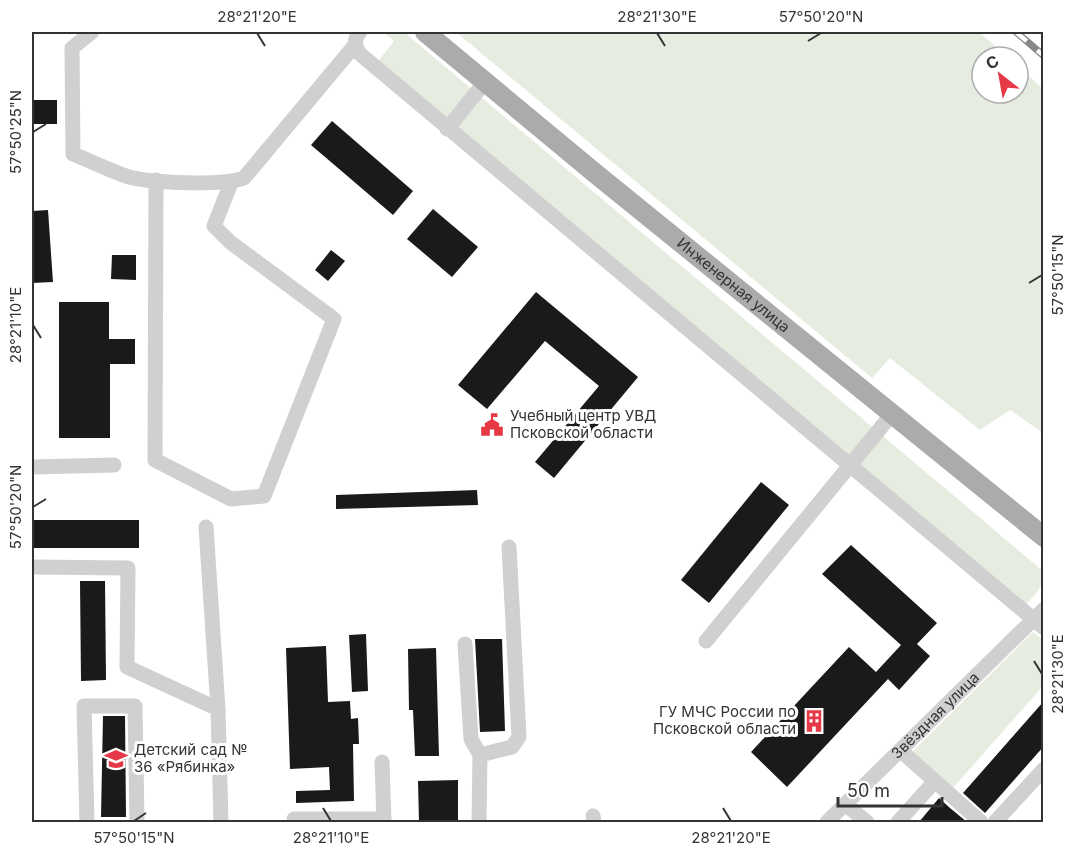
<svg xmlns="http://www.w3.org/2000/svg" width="1075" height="854" viewBox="0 0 1075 854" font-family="Inter,sans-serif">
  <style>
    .green { fill: #e6ecdf }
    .building { fill: #1a1a1a }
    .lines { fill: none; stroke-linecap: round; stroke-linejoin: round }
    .minor { stroke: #d0d0d0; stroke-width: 15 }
    .major { stroke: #ababab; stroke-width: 20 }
    .rail-casing { stroke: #888; stroke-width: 7 }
    .rail { stroke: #fff; stroke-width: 4.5; stroke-dasharray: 14; stroke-linecap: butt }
    .ticks { fill: none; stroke: #333; stroke-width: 2 }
    .labels { text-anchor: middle; stroke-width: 6; stroke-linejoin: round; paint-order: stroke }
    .street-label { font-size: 15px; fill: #333; stroke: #fff }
    .poi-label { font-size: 15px; fill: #333; stroke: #fff; text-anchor: start }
    .neatline { fill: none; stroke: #333; stroke-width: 2 }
    .ticks-label { font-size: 15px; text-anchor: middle; fill: #333 }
  </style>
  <rect width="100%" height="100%" fill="#fff"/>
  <g class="green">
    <path d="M383,32H404L1043,571C1044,589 1033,597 1020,610L376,64L394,41Z"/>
    <polygon points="456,32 979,32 1008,57 982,57 982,93 1018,93 1018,66 1043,89 1043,433 1010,410 980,430 890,358 872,378"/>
    <polygon points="1033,632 1043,640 1043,686 952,789 911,753"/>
  </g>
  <g class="building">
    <rect x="33" y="100" width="24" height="24"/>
    <polygon points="332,121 413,191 393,215 311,145"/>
    <polygon points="433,209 478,247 452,277 407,239"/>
    <polygon points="48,210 53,282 32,283 32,211"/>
    <polygon points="331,250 345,261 328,281 315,270"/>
    <polygon points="112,255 136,255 136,280 111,279"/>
    <polygon points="536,292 638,377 554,478 535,462 599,386 545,341 487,409 458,385"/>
    <polygon points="59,302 109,302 109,339 135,339 135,364 110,364 110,438 59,438"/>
    <polygon points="761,482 789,505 709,603 681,580"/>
    <polygon points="477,490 478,505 336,509 336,495"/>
    <rect x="32" y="520" width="107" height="28"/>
    <polygon points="851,545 937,623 917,644 930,656 899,690 888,679 787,787 751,752 849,647 876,672 901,645 822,574"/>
    <polygon points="80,581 105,581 106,680 81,681"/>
    <polygon points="366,634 368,691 352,692 349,635"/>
    <polygon points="475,639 502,639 505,731 480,732"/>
    <polygon points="326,646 328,702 350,701 351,719 358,718 359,744 353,744 354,801 296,803 296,791 330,790 329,767 290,769 286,648"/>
    <polygon points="436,648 439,756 415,756 413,710 409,710 408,649"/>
    <polygon points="1044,701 1044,746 985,813 963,793"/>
    <polygon points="103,716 125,716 126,817 101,817"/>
    <polygon points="458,780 458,822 419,822 418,781"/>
    <polygon points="939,798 950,808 967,822 919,822"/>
  </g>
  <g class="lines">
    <g class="minor">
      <path d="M92,32L72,48L73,154C91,161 110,171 129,177C152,183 222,186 244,178L355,45"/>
      <path d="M360,32C353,40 355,46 360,54L1044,628"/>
      <polyline points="447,129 485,82"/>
      <polyline points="156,180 155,460 231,499 264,496 334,319 230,242 214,226 231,183"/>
      <polyline points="32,467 114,465"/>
      <polyline points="206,527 218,709"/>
      <polyline points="32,567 128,568 127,667 218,709 221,822"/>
      <polyline points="706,641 892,414"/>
      <polyline points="465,644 471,739 480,755"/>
      <polyline points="901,751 981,822"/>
      <polyline points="382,762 384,822"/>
      <polyline points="846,805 867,822"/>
      <polyline points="593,816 594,822"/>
      <polyline points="294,819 384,819"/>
      <polyline points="87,822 84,706 135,706 137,822"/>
      <polyline points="479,822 480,755 512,747 519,737 509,547"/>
      <path id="s1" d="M827,822L1044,609"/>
      <polyline points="898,822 935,781"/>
      <polyline points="995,822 1044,769"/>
    </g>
    <path class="major" id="s2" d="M425,32L596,174L1044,537"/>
    <g class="rail-casing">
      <polyline id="rail" points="1016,32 1044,56"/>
    </g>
    <use href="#rail" class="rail"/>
  </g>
  <path class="ticks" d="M257,33L265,46M657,33L665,46M808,41L821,33M33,132L46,124M1029,283L1042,275M33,325L41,338M33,507L46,499M1034,661L1042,674M323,808L331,821M723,808L731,821M134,821L146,813"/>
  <defs>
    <g id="civic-bare" transform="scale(1.8)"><path d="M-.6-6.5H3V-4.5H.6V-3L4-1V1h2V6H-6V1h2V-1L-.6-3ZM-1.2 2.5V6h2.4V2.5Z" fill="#e63946" stroke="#fff" stroke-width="2.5" paint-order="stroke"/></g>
    <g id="building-bare" transform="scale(1.8)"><path d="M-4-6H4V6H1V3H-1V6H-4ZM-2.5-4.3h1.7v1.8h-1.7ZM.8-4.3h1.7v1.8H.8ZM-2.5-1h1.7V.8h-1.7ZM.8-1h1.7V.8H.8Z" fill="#e63946" stroke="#fff" stroke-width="2.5" paint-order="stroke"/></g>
    <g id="school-bare" transform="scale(1.8)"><path d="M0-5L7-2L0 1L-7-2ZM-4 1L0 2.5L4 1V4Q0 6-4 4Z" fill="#e63946" stroke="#fff" stroke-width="2.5" paint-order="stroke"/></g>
  </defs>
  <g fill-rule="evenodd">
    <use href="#civic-bare" x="492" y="425"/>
    <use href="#building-bare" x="814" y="721"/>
    <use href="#school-bare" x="116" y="759"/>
  </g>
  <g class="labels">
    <g class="street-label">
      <text dy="5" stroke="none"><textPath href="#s2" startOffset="399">Инженерная улица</textPath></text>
      <text dy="5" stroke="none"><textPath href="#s1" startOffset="152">Звёздная улица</textPath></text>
    </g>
    <g class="poi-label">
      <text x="510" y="421">Учебный центр УВД<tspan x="510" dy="17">Псковской области</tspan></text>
      <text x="796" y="717" text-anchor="end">ГУ МЧС России по<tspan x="796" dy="17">Псковской области</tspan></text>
      <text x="134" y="755">Детский сад №<tspan x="134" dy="17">36 «Рябинка»</tspan></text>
    </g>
  </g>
  <rect width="1075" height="854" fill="none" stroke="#ffffff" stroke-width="66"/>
  <g transform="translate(1000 75) rotate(329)"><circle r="28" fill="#ffffff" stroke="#adadad" stroke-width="1.5"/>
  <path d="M0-4.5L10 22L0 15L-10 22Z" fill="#e63946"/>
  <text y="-9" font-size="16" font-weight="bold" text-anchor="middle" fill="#333333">С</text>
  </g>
  <path d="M838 797v9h104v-9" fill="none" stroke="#333333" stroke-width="3"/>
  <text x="847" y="797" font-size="18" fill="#333333" stroke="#ffffff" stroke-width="4.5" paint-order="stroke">50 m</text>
  <rect x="33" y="33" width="1009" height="788" class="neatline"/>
  <g class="ticks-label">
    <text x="257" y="22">28°21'20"E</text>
    <text x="657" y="22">28°21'30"E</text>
    <text x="821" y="22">57°50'20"N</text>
    <text transform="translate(16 132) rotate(-90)" y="5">57°50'25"N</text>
    <text transform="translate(1058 275) rotate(-90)" y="5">57°50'15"N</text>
    <text transform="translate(16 325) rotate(-90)" y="5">28°21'10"E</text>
    <text transform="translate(16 507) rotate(-90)" y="5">57°50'20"N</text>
    <text transform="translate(1058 674) rotate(-90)" y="5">28°21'30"E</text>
    <text x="134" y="843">57°50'15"N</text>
    <text x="331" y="843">28°21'10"E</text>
    <text x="731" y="843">28°21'20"E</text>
  </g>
</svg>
